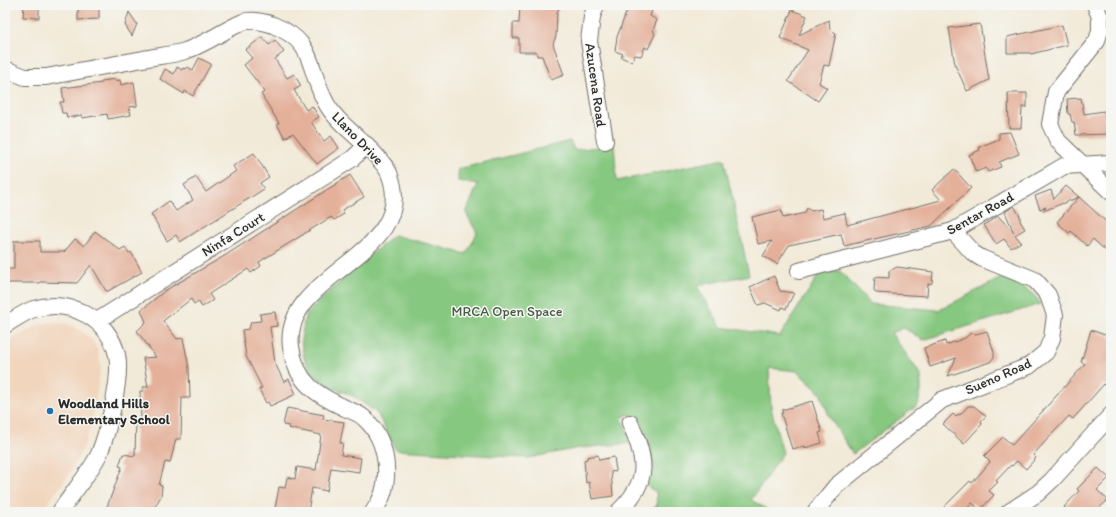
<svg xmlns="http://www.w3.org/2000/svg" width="1116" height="517" viewBox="0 0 1116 517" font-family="Itim,sans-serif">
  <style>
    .built { fill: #f1d5bd }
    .green { fill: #86c880; stroke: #587a56 }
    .building { fill: #e4b09a }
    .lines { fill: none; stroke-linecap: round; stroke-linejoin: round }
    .minor-casing { stroke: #716e68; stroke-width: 18 }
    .minor { stroke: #fff; stroke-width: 16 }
    .poi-dot { fill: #1f6fb2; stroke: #f6f6f2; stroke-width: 1.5 }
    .labels { text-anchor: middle; stroke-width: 3; stroke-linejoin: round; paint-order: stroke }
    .street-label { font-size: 14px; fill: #2b2b2b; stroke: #f6f6f2 }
    .park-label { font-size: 14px; fill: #465a44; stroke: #f6f6f2 }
    .poi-label { font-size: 14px; font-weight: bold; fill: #2b2b2b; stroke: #f6f6f2; text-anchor: start }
  </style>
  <rect width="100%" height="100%" fill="#f6f6f2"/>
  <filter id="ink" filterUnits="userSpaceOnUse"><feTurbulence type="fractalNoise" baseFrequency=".025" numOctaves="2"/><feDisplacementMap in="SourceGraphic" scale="8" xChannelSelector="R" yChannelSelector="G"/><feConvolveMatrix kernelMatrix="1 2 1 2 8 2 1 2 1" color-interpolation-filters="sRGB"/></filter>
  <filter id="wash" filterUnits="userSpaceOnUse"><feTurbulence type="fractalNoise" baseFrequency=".012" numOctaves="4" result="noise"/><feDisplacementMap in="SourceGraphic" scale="16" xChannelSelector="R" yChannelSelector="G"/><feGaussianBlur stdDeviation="0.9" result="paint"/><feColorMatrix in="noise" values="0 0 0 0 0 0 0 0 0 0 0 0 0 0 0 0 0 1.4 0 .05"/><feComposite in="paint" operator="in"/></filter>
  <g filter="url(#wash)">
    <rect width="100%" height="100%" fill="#f2ead8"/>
    <polygon class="built" points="48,322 68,324 80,330 92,340 97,349 101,366 92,421 84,446 69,475 41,512 5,512 5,344 34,327"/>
    <path class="green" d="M570,141L574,150L614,145L617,181L724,159L749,275L697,286L721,327L780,336L821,271H840L871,304L939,310L1003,277C1017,284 1032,289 1041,304L923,340L904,328L891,333L921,375V392L918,405L853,454L830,418L820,393L797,371L769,368L771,408L783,453L751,500L772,512H648L657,506L656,492L645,485L650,449L630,414L621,418L633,443L579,448L528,458L396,450L377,413L353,396L329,386L312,374L304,358L301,340L305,317L316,304L355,268L394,235L466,254L477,233L466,213L478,184L458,181V169Z"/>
    <g id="blocks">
      <g class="building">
        <polygon points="24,5 39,5 39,18 23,17"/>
        <polygon points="78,5 99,5 99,19 78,20"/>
        <polygon points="520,5 561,5 557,12 556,36 553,44 564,75 551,80 542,56 537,56 537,52 519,52 519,38 513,38 513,23 519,23"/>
        <polygon points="629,5 646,5 653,8 650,16 657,20 653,30 655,34 648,49 645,47 641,56 635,55 632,62 621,57 623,54 615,51 617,37"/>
        <polygon points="792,10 807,16 799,35 829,20 830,30 836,33 829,66 824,65 819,83 827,88 818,101 788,81 808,50 780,38"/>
        <polygon points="129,12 137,24 132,36 125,25"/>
        <polygon points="980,24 989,80 967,91 955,65 949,28"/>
        <polygon points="1062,25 1067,45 1031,54 1030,53 1007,53 1007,37"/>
        <polygon points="262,37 269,45 275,40 284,52 275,59 287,78 294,74 301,86 294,90 306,110 312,106 319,117 311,122 324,141 331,136 339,148 317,164 293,133 285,138 277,124 279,123 261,94 265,92 244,65 252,58 245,50"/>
        <polygon points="199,58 211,64 193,96 185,91 184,94 160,79 165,69 174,74 177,67 182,70 183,68 186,69 187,67 193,70"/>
        <polygon points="115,79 115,81 120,80 121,85 134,82 137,104 137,106 129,107 131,115 108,119 107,114 82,118 82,115 67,118 66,113 62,113 60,102 64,102 62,88 102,83 102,81"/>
        <polygon points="1008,93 1027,93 1027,107 1022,107 1021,128 1009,128"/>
        <polygon points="1081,98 1084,114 1104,111 1107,134 1076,135 1074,122 1072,122 1070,114 1068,114 1067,99"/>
        <polygon points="1010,132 1019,154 999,162 1001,167 988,172 986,168 976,172 969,155 980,150 979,147 999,139 999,133"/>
        <polygon points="254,153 269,177 260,183 264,189 180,242 176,235 167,241 151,214 169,201 176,211 193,200 184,185 196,177 206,192 236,171 233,166"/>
        <polygon points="954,169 971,188 931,226 844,246 841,234 789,245 777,264 763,256 772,241 758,244 752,217 781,210 783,218 805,213 807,208 811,211 821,209 823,218 845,213 847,225 941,200 932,190"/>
        <polygon points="350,175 364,197 342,210 344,214 334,220 331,217 259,262 261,266 251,273 248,269 229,281 209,294 213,300 202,307 198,301 194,304 191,299 163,321 177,339 183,338 189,368 190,398 182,398 181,439 176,439 170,463 165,462 159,485 162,486 161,496 152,512 105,512 122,467 119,466 123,454 135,456 136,419 141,420 140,391 143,391 143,387 148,387 143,358 156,357 137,331 146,322 141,310 166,290 226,255"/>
        <polygon points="1066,186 1079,197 1043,211 1046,207 1040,209 1035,196 1051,190 1054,199"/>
        <polygon points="1079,197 1111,226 1111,245 1106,251 1093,239 1087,246 1071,231 1069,233 1057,222"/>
        <polygon points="1014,206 1020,216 1020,221 1025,229 1015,235 1021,242 1011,248 1004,239 996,244 984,225 998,216 1014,233 1005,212"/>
        <polygon points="95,231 120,250 125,247 129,253 131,252 142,272 108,291 106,291 91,265 77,283 40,282 40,283 5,283 5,269 14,269 14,241 40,241 40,252 64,252 75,239 84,246"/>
        <polygon points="897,267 933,272 932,283 928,284 927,296 876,293 874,290 875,277 889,278 889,271"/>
        <polygon points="774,276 780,291 794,293 786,309 782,307 781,310 765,303 758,305 750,287"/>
        <polygon points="275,312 277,326 270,327 275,363 284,382 289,379 296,394 270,406 268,402 266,403 259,389 262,388 246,356 242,330 249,329 251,322 261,321 260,314"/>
        <polygon points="1091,330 1111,337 1111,361 1108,367 1111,370 1111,391 1104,384 1073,419 1069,416 1054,432 1033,455 1036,458 1026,469 1017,461 1012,466 1011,465 996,481 998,482 989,491 994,495 980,510 972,503 964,512 939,512 970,481 972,483 990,462 984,456 1003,437 1012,445 1085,364 1081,362"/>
        <polygon points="987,331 994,352 994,357 990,362 948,376 956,358 930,367 924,348 945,341 946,345 965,338 971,333 976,334"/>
        <polygon points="812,401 822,432 819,433 822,443 805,448 805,446 792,449 781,413 783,413 782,410"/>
        <polygon points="968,406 974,406 986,416 981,421 982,424 964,444 943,424 953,414 956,417 958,414 960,415"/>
        <polygon points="287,408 324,415 323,419 344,422 340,443 343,443 341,455 361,458 359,472 331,468 327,491 312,488 308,512 292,512 275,509 279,487 285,488 287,477 295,479 297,467 316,470 321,435 288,428 289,426 283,425"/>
        <polygon points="598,455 599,460 614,457 616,471 611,472 613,496 592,499 589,482 586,483 584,460 587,459 587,457"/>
        <polygon points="1098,468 1109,478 1097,490 1108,500 1095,512 1069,512 1064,507 1079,491 1077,489"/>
      </g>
    </g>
  </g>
  <g filter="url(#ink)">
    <use href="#blocks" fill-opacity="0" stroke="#716e68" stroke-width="1"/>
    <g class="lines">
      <g class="minor-casing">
        <g id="minor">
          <polyline points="596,5 592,17 589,41 605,141"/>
          <polyline points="1095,5 1100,17 1100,30 1097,41 1056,92 1050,124 1058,141 1111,192"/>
          <path d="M5,69L25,77H46C78,71 111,65 143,59C157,56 172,55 185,51C206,44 224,30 243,22C253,19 264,22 273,25C315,42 307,64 324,99C335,123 362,138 379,159C382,163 387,168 389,173C422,255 281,272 291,347C296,382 315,394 345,408C351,411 359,413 364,418C389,440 394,485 373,512"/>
          <polyline points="799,271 953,231 1064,166 1111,163"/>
          <polyline points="97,321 352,159 367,145"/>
          <path d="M5,325C14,320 24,312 34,309C70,298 109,319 117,355C122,378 108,432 99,454C92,470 70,496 60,512"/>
          <path d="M618,512C650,482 647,460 630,423"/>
          <polyline points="815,512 836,486 942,400 1029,366 1046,352 1052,338 1055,315 1048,295 1035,280 981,258 973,253 953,231"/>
          <polyline points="1009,512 1038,493 1052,480 1111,415"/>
        </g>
      </g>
      <use href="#minor" class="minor"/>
    </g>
  </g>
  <circle class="poi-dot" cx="50" cy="411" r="4"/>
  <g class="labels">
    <g class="street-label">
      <text transform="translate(596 85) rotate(82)" y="5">Azucena Road</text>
      <text transform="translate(358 138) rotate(46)" y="5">Llano Drive</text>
      <text transform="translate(980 213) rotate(-29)" y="5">Sentar Road</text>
      <text transform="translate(233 234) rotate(-32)" y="5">Ninfa Court</text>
      <text transform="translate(998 376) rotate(-24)" y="5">Sueno Road</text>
    </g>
    <g class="park-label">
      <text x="507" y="316">MRCA Open Space</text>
    </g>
    <g class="poi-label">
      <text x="58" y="408">Woodland Hills<tspan x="58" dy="16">Elementary School</tspan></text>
    </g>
  </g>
  <rect width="1116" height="517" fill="none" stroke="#f6f6f2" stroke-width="20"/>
</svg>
